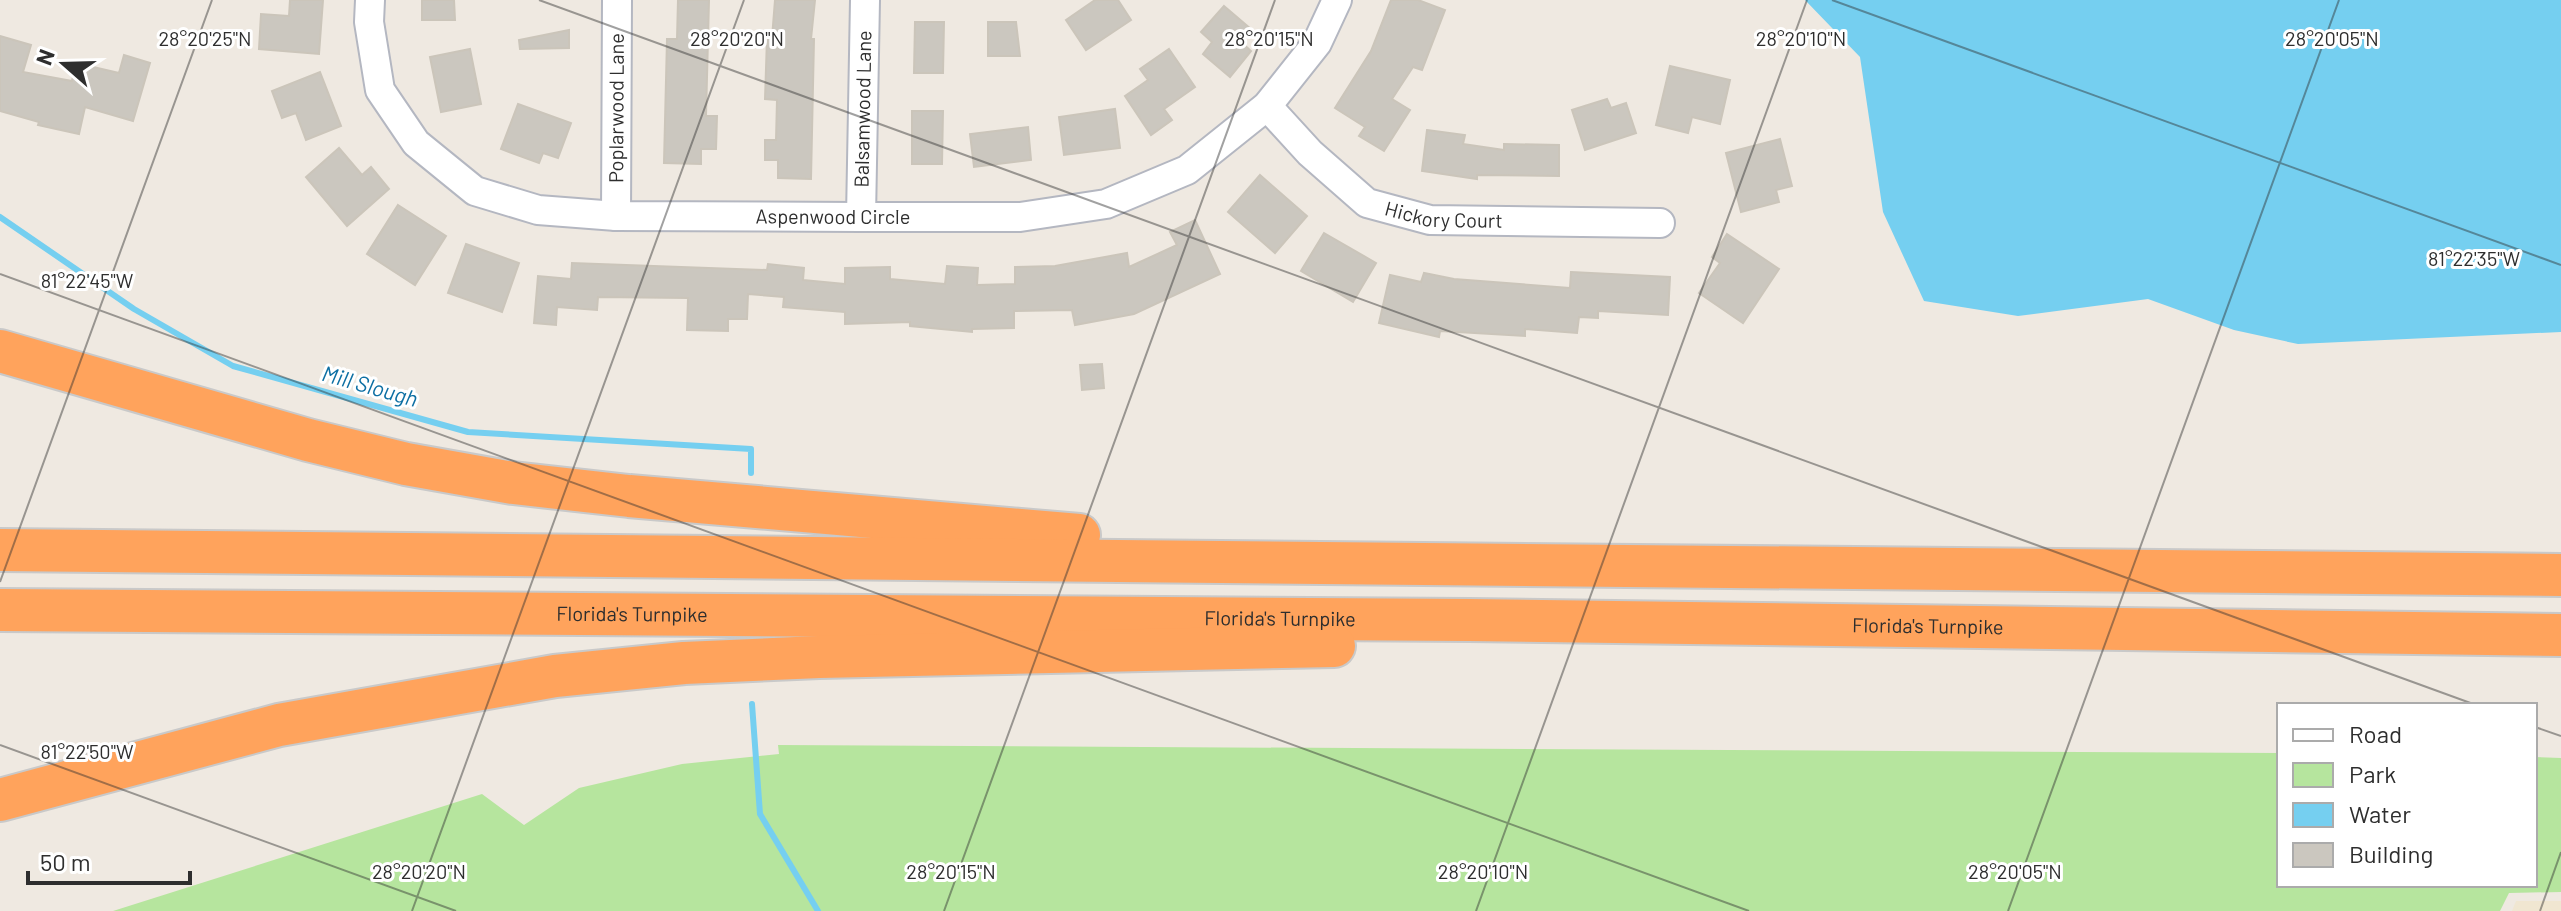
<svg xmlns="http://www.w3.org/2000/svg" width="2561" height="911" viewBox="0 0 2561 911" font-family="Barlow,sans-serif">
  <style>
    .education { fill: #f0e6d1 }
    .green { fill: #b6e59e }
    .water { fill: #75cff0 }
    .lines { fill: none; stroke-linecap: round; stroke-linejoin: round }
    .stream { stroke: #75cff0; stroke-width: 6 }
    .building { fill: #cbc7bf; stroke: #cbc5ba; stroke-width: 2 }
    .minor-casing { stroke: #b4b7c1; stroke-width: 32 }
    .highway-casing { stroke: #c9c9c9; stroke-width: 46 }
    .minor { stroke: #fff; stroke-width: 28 }
    .highway { stroke: #ffa35c; stroke-width: 42 }
    .ticks { fill: none; stroke: #2e2e2e; stroke-width: 2; stroke-opacity: 0.45 }
    .labels { text-anchor: middle; stroke-width: 6; stroke-linejoin: round; paint-order: stroke }
    .street-label { font-size: 20px; fill: #2e2e2e; stroke: #fff }
    .water-label { font-size: 22px; font-style: italic; fill: #0d6fa3; stroke: #fff }
    .ticks-label { font-size: 20px; text-anchor: middle; fill: #2e2e2e; stroke: #fff; stroke-width: 6; stroke-linejoin: round; paint-order: stroke }
  </style>
  <rect width="100%" height="100%" fill="#efe9e1"/>
  <polygon class="education" points="2516,901 2561,901 2561,911 2512,911"/>
  <polygon class="green" points="778,745 2279,753 2279,885 2535,885 2535,757 2561,758 2561,892 2509,893 2500,911 113,911 482,794 524,825 579,788 682,764 779,754"/>
  <polygon class="water" points="1805,0 2561,0 2561,332 2298,344 2234,330 2148,299 2018,316 1924,301 1883,212 1860,57"/>
  <g class="lines">
    <g class="stream">
      <polyline points="0,217 134,309 233,366 468,432 751,449 751,473"/>
      <polyline points="752,704 760,814 818,911"/>
    </g>
  </g>
  <g class="building">
    <polygon points="290,0 323,0 319,54 259,49 261,14 289,16"/>
    <polygon points="422,0 454,0 455,20 422,20"/>
    <polygon points="678,0 709,0 706,116 717,116 716,149 701,149 701,164 664,163 667,39 677,39"/>
    <polygon points="775,0 815,0 811,39 814,39 811,179 778,178 778,160 765,160 765,140 776,140 777,100 765,99 767,38 772,38"/>
    <polygon points="1095,0 1118,0 1131,20 1086,50 1066,20"/>
    <polygon points="1391,0 1418,0 1445,10 1422,70 1413,67 1392,99 1410,110 1384,151 1359,136 1365,127 1335,108 1371,51"/>
    <polygon points="1224,6 1251,29 1240,41 1251,51 1230,77 1203,54 1212,42 1201,32"/>
    <polygon points="915,22 944,22 943,73 914,73"/>
    <polygon points="988,22 1016,22 1020,56 988,56"/>
    <polygon points="569,30 569,48 520,49 519,40"/>
    <polygon points="0,36 31,45 23,72 72,81 76,63 119,73 124,55 150,63 133,121 85,107 79,134 38,125 39,122 0,111"/>
    <polygon points="470,49 481,104 441,112 430,57"/>
    <polygon points="1169,49 1195,87 1164,109 1172,120 1151,135 1125,96 1148,80 1140,69"/>
    <polygon points="1670,66 1730,80 1720,124 1692,117 1688,133 1656,125"/>
    <polygon points="320,72 341,126 306,140 296,113 282,118 272,91"/>
    <polygon points="1607,99 1611,108 1626,103 1636,133 1585,150 1572,110"/>
    <polygon points="518,104 571,123 558,158 543,153 539,163 501,149"/>
    <polygon points="1115,109 1120,148 1064,155 1059,117"/>
    <polygon points="912,111 943,111 942,164 912,164"/>
    <polygon points="1028,127 1031,160 974,167 970,134"/>
    <polygon points="1427,130 1465,135 1463,144 1504,150 1504,144 1559,145 1559,176 1477,175 1477,179 1422,171"/>
    <polygon points="1780,139 1792,186 1776,190 1779,202 1741,212 1726,153"/>
    <polygon points="339,148 362,175 371,167 389,189 347,226 306,177"/>
    <polygon points="1260,175 1307,216 1275,253 1228,212"/>
    <polygon points="398,205 446,236 415,285 367,254"/>
    <polygon points="1195,220 1220,274 1134,314 1075,325 1072,310 1014,311 1014,328 972,329 972,332 910,326 910,322 845,324 845,312 783,307 784,297 748,294 747,319 728,319 728,331 687,330 688,298 598,297 597,310 557,307 556,325 534,323 538,276 571,279 572,263 767,270 768,264 804,268 803,280 845,284 845,268 890,267 890,279 945,284 947,266 978,268 977,285 1015,284 1015,267 1055,266 1127,253 1129,267 1177,245 1170,232"/>
    <polygon points="1324,233 1376,263 1353,302 1301,271"/>
    <polygon points="1727,234 1779,269 1743,323 1699,293 1720,263 1712,257"/>
    <polygon points="466,244 519,263 502,312 448,293"/>
    <polygon points="1571,272 1670,277 1668,315 1598,311 1598,318 1579,317 1577,333 1525,329 1525,336 1440,331 1439,337 1379,323 1390,275 1421,282 1424,273 1454,279 1570,288"/>
    <polygon points="1102,364 1104,388 1082,390 1080,365"/>
  </g>
  <g class="lines">
    <g class="minor-casing">
      <g id="minor">
        <path id="s1" d="M370,0L369,22L380,90L416,143L475,191L538,210L616,216L861,217H1020L1106,204L1187,170L1267,106L1317,43L1337,0"/>
        <path id="s2" d="M1267,106L1310,153L1367,203L1430,220L1660,223"/>
        <path id="s3" d="M616,216L617,0"/>
        <path id="s4" d="M861,217L865,0"/>
      </g>
    </g>
    <g class="highway-casing">
      <g id="highway">
        <polyline points="0,351 308,440 406,464 513,483 629,496 1079,535"/>
        <polyline points="0,550 2561,575"/>
        <path id="s5" d="M0,610L1469,620L2561,635"/>
        <polyline points="0,800 279,725 555,676 684,663 819,657 1334,646"/>
      </g>
    </g>
    <use href="#minor" class="minor"/>
    <use href="#highway" class="highway"/>
  </g>
  <path class="ticks" d="M539,0L2476,705M1832,0L2561,265M0,274L1749,911M0,582L212,0M2535,727L2561,736M0,745L456,911M412,911L744,0M944,911L1275,0M1476,911L1807,0M2008,911L2339,0M2540,911L2561,852"/>
  <g class="labels">
    <g class="street-label">
      <text dy="7" stroke="none"><textPath href="#s3" startOffset="108">Poplarwood Lane</textPath></text>
      <text dy="7" stroke="none"><textPath href="#s4" startOffset="108">Balsamwood Lane</textPath></text>
      <text dy="7" stroke="none"><textPath href="#s2" startOffset="218">Hickory Court</textPath></text>
      <text dy="7" stroke="none"><textPath href="#s1" startOffset="592">Aspenwood Circle</textPath></text>
      <text dy="7" stroke="none"><textPath href="#s5" startOffset="632">Florida's Turnpike</textPath></text>
      <text dy="7" stroke="none"><textPath href="#s5" startOffset="1280">Florida's Turnpike</textPath></text>
      <text dy="7" stroke="none"><textPath href="#s5" startOffset="1928">Florida's Turnpike</textPath></text>
    </g>
    <g class="water-label">
      <text transform="translate(370 386) rotate(16)" y="8">Mill Slough</text>
    </g>
  </g>
  <g class="ticks-label">
    <text x="205" y="46">28°20'25"N</text>
    <text x="737" y="46">28°20'20"N</text>
    <text x="1269" y="46">28°20'15"N</text>
    <text x="1801" y="46">28°20'10"N</text>
    <text x="2332" y="46">28°20'05"N</text>
    <text x="2474" y="266">81°22'35"W</text>
    <text x="87" y="288">81°22'45"W</text>
    <text x="87" y="759">81°22'50"W</text>
    <text x="419" y="879">28°20'20"N</text>
    <text x="951" y="879">28°20'15"N</text>
    <text x="1483" y="879">28°20'10"N</text>
    <text x="2015" y="879">28°20'05"N</text>
  </g>
  <rect x="2277" y="703" width="260" height="184" fill="#ffffff" stroke="#ababab" stroke-width="2"/>
  <rect x="2293" y="729" width="40" height="12" fill="#ffffff" stroke="#ababab" stroke-width="2"/>
  <text x="2349" y="743" font-size="24" fill="#2e2e2e">Road</text>
  <rect x="2293" y="763" width="40" height="24" fill="#b6e59e" stroke="#ababab" stroke-width="2"/>
  <text x="2349" y="783" font-size="24" fill="#2e2e2e">Park</text>
  <rect x="2293" y="803" width="40" height="24" fill="#75cff0" stroke="#ababab" stroke-width="2"/>
  <text x="2349" y="823" font-size="24" fill="#2e2e2e">Water</text>
  <rect x="2293" y="843" width="40" height="24" fill="#cbc7bf" stroke="#ababab" stroke-width="2"/>
  <text x="2349" y="863" font-size="24" fill="#2e2e2e">Building</text>
  <g transform="translate(64 64) rotate(290)" stroke="#ffffff" stroke-width="6" paint-order="stroke">
  <path d="M0-6L14 30L0 20L-14 30Z" fill="#2e2e2e"/>
  <text y="-12" font-size="22" font-weight="bold" text-anchor="middle" fill="#2e2e2e">N</text>
  </g>
  <path d="M28 871v12h162v-12" fill="none" stroke="#2e2e2e" stroke-width="4"/>
  <text x="40" y="871" font-size="24" fill="#2e2e2e" stroke="#ffffff" stroke-width="6" paint-order="stroke">50 m</text>
</svg>
